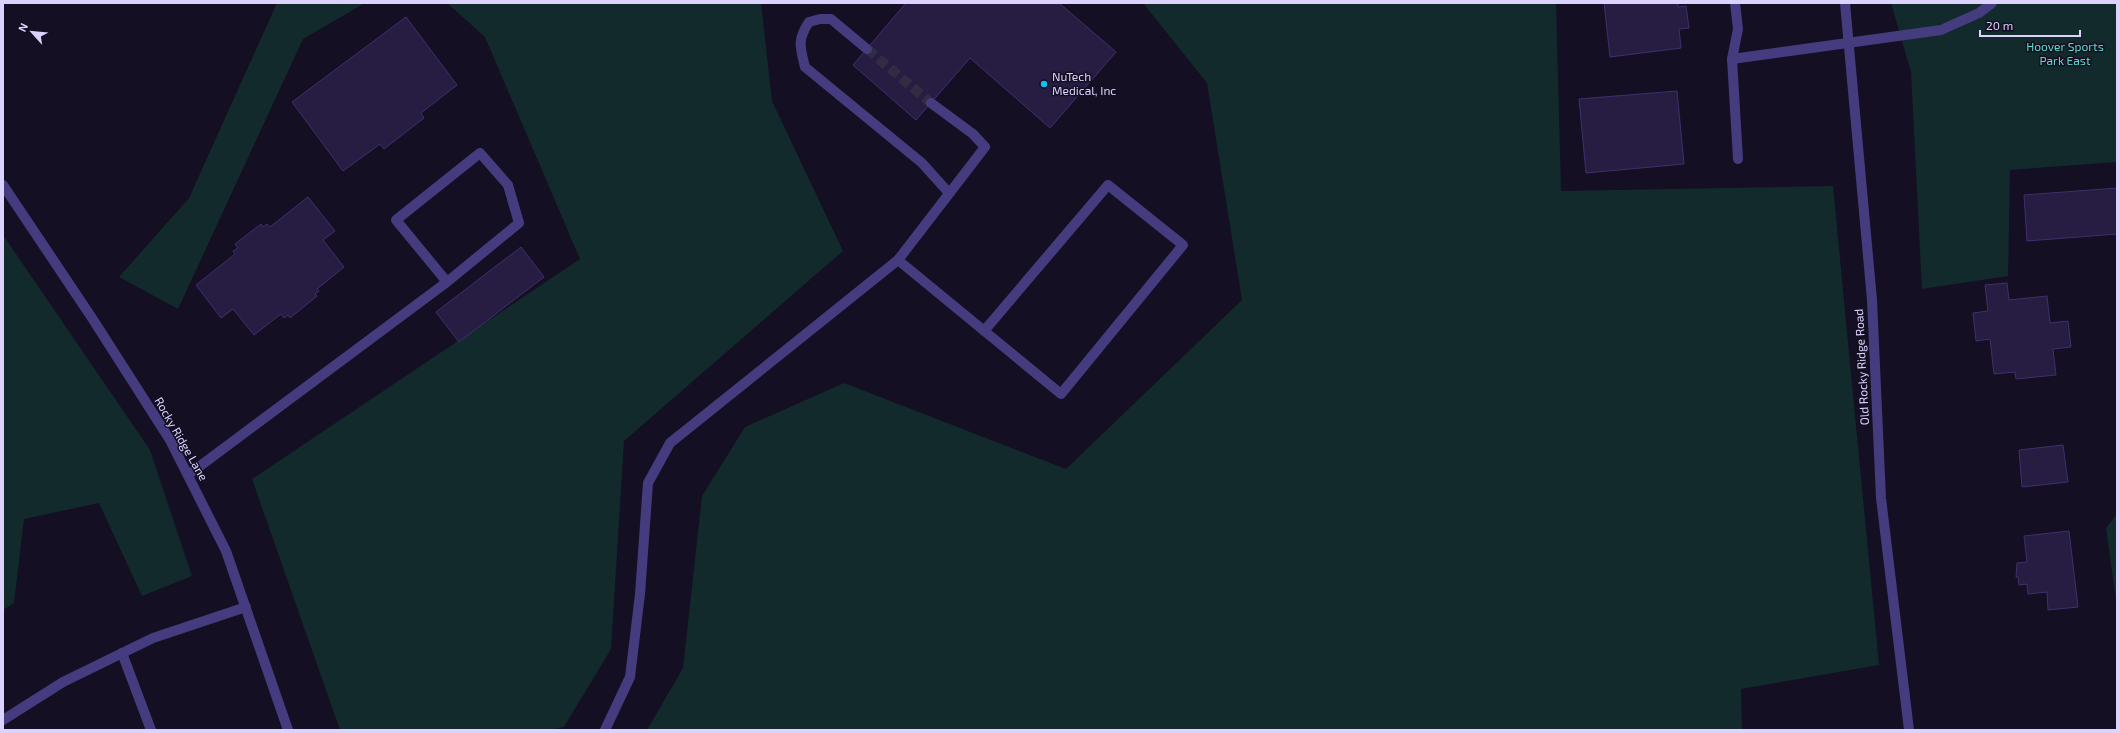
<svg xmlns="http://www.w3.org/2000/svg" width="2120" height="733" viewBox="0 0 2120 733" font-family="'Exo 2',sans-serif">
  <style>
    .green { fill: #122a2c }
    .building { fill: #271c42; stroke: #412f6d }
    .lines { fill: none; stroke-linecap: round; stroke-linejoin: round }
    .minor-tunnel { stroke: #322c43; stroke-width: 10; stroke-dasharray: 10 5; stroke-linecap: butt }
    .minor { stroke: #453c7f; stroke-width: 10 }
    .poi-dot { fill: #0ac3f1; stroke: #140f22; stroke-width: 1.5 }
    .labels { text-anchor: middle; stroke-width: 3; stroke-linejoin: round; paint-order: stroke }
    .park-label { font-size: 12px; fill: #61dac8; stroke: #140f22 }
    .poi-label { font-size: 12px; fill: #dbd2fd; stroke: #140f22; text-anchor: start }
    .street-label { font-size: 12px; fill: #dbd2fd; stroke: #140f22 }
  </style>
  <rect width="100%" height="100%" fill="#140f22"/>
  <g class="green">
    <polygon points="277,3 365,3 303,39 178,309 119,277 189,198"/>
    <polygon points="447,3 761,3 772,101 843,251 624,441 611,649 564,727 550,730 340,730 252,479 580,259 485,37"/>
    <polygon points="1143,3 1556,3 1561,191 1833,186 1879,665 1741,689 1742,730 647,730 683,668 702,496 745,427 844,383 1066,469 1242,300 1207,83"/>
    <polygon points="1891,3 2117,3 2117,162 2010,170 2008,276 1922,289 1911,72"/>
    <polygon points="3,235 150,450 192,576 142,596 99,503 24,519 14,603 3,610"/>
    <polygon points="2117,514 2117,607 2106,528"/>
  </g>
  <g class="building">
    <polygon points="906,3 1059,3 1116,52 1050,128 970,58 916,120 853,65"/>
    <polygon points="1604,3 1678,3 1678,7 1686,6 1689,28 1679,29 1681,48 1610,57"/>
    <polygon points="406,17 457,85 421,113 424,118 384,149 380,144 343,171 292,102"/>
    <polygon points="1677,91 1684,164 1586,173 1579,99"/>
    <polygon points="2117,188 2117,234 2027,241 2024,195"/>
    <polygon points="308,197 335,231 323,240 344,267 317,289 319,291 315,294 317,296 290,318 288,315 284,318 281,314 254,335 233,309 221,318 196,285 235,254 233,251 238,248 235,244 261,224 263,227 267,224 270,227"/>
    <polygon points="521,247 544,277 459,342 436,312"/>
    <polygon points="2007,283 2009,300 2047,296 2050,323 2068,321 2071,347 2053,349 2056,375 2016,379 2015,372 1994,374 1990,339 1976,341 1973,313 1988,311 1985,285"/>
    <polygon points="2063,445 2068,482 2022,487 2019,450"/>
    <polygon points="2069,531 2078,607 2048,610 2047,592 2028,594 2027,584 2019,585 2018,577 2016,577 2017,563 2027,562 2024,536"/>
  </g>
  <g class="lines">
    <polyline class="minor-tunnel" points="867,49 931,103"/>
    <g class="minor">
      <polyline points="1735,3 1738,29 1732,59 1738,159"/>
      <polyline points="1845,3 1872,300 1881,498 1909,730"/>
      <path d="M867,49L831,19H820L809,22C797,40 800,47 805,67L922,163L949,193"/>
      <polyline points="1732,59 1941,30 1979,13 1992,3"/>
      <polyline points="3,185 92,318 170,440 226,551 288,730"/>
      <polyline points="898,260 985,147 973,134 931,103"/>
      <polyline points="188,475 447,282 519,223 508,185 480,153 396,220 447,282"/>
      <polyline points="122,653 151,730"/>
      <polyline points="3,720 63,682 153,638 246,607"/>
      <polyline points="605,730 630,677 640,594 648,483 670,443 898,260 1061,394 1183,245 1108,185 984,331"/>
    </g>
  </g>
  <circle class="poi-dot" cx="1044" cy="84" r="4"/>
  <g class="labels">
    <g class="park-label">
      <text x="2065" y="51">Hoover Sports<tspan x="2065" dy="14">Park East</tspan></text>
    </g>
    <g class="poi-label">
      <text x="1052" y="81">NuTech<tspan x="1052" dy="14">Medical, Inc</tspan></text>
    </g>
    <g class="street-label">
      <text transform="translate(1862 367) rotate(-93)" y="4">Old Rocky Ridge Road</text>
      <text transform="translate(181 439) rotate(60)" y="4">Rocky Ridge Lane</text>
    </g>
  </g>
  <rect width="2120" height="733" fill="none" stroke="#dbd2fd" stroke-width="8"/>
  <g transform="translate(32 32) rotate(297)" stroke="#140f22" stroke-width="3" paint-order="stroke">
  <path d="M0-3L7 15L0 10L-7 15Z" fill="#dbd2fd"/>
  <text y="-6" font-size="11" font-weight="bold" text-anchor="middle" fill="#dbd2fd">N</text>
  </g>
  <path d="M1980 30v6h100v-6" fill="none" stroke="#dbd2fd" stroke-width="2"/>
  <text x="1986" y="30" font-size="12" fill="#dbd2fd" stroke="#140f22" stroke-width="3" paint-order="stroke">20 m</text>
</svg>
